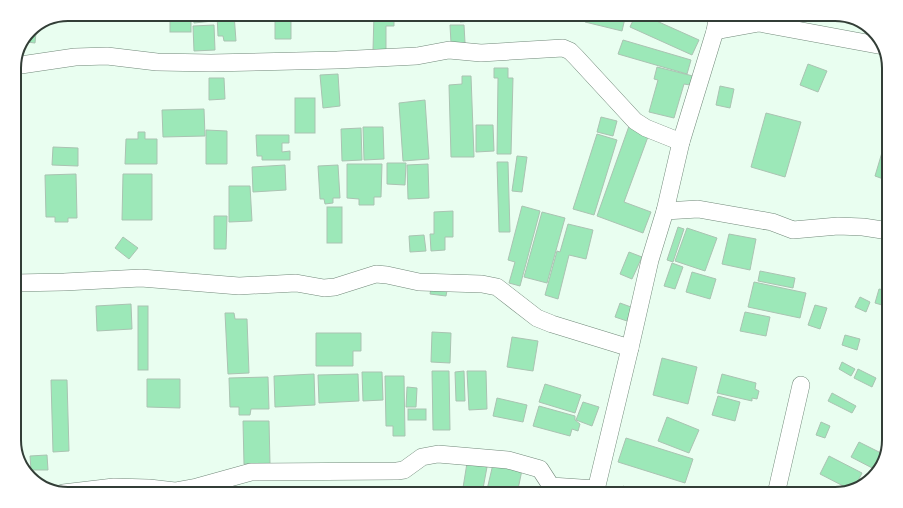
<svg xmlns="http://www.w3.org/2000/svg" width="903" height="508" viewBox="0 0 903 508" font-family="Cabin,sans-serif">
  <style>
    .building { fill: #9ce8b8; stroke: #aac3b2 }
    .lines { fill: none; stroke-linecap: round; stroke-linejoin: round }
    .minor-casing { stroke: #72897a; stroke-width: 18 }
    .minor { stroke: #fff; stroke-width: 17 }
    .rim { fill: none; stroke: #333e37; stroke-width: 2 }
  </style>
  <rect width="100%" height="100%" fill="#e9fef0"/>
  <g class="building">
    <rect x="170" y="14" width="21" height="18"/>
    <polygon points="193,14 213,14 213,21 194,23"/>
    <polygon points="217,14 234,14 236,41 224,41 223,36 218,36"/>
    <polygon points="374,14 394,14 394,26 386,26 386,51 373,50"/>
    <polygon points="460,14 471,14 472,21 460,22"/>
    <polygon points="587,14 626,14 622,31 585,22"/>
    <polygon points="636,14 641,14 699,40 692,55 630,27"/>
    <polygon points="291,16 291,39 275,39 275,17"/>
    <polygon points="214,25 215,50 194,51 193,26"/>
    <polygon points="450,25 464,25 465,43 451,43"/>
    <polygon points="28,33 36,33 35,43 27,42"/>
    <polygon points="623,40 691,60 687,74 618,54"/>
    <polygon points="808,64 827,71 818,92 800,85"/>
    <polygon points="657,67 693,76 690,85 684,84 674,118 649,112 658,80 654,79"/>
    <polygon points="494,68 508,68 508,78 513,78 511,154 497,154 498,78 494,78"/>
    <polygon points="338,74 340,106 323,108 320,75"/>
    <polygon points="462,76 471,76 474,157 451,157 449,85 462,84"/>
    <polygon points="209,78 224,78 225,99 209,100"/>
    <polygon points="720,86 734,89 730,108 716,105"/>
    <rect x="295" y="98" width="20" height="35"/>
    <polygon points="425,100 429,159 403,161 399,103"/>
    <polygon points="204,109 205,136 163,137 162,110"/>
    <polygon points="766,113 801,122 785,177 751,167"/>
    <polygon points="601,117 617,121 613,136 597,132"/>
    <polygon points="476,125 493,125 494,151 476,152"/>
    <polygon points="629,126 649,134 624,202 651,212 643,233 597,216"/>
    <polygon points="363,127 383,127 384,159 364,160"/>
    <polygon points="361,128 362,160 342,161 341,129"/>
    <polygon points="206,130 227,131 227,164 206,164"/>
    <polygon points="138,132 145,132 145,139 157,139 157,164 125,164 126,139 138,139"/>
    <polygon points="597,134 617,140 594,215 573,209"/>
    <polygon points="256,135 289,135 289,143 282,143 282,152 290,151 290,160 262,160 262,156 257,156"/>
    <polygon points="53,147 78,148 78,166 52,165"/>
    <polygon points="883,149 889,150 889,181 875,176"/>
    <polygon points="517,156 527,157 522,192 512,191"/>
    <polygon points="497,162 508,162 510,232 499,232"/>
    <polygon points="387,163 406,163 405,185 387,184"/>
    <polygon points="347,164 382,164 381,197 374,197 374,205 359,205 359,199 347,198"/>
    <polygon points="428,164 429,198 408,199 407,165"/>
    <polygon points="285,165 286,190 253,192 252,167"/>
    <polygon points="338,165 340,198 333,198 333,203 325,204 324,199 320,199 318,166"/>
    <polygon points="76,174 77,218 68,218 68,222 55,222 55,217 46,217 45,175"/>
    <polygon points="123,174 152,174 152,220 122,220"/>
    <polygon points="14,176 17,176 18,196 14,196"/>
    <polygon points="229,186 250,186 252,221 229,222"/>
    <polygon points="522,206 540,211 520,286 509,283 515,262 508,260"/>
    <rect x="327" y="207" width="15" height="36"/>
    <polygon points="453,211 453,237 445,237 445,250 431,251 430,234 434,234 434,212"/>
    <polygon points="542,212 565,218 547,283 524,277"/>
    <polygon points="214,216 227,216 226,249 214,249"/>
    <polygon points="568,224 593,230 586,259 569,255 558,299 545,295 557,251 560,252"/>
    <polygon points="678,227 684,229 673,262 667,260"/>
    <polygon points="687,228 717,238 705,271 675,261"/>
    <polygon points="729,234 756,239 750,270 722,264"/>
    <polygon points="424,235 426,251 410,252 409,236"/>
    <polygon points="123,237 138,248 129,259 115,248"/>
    <polygon points="629,252 642,257 632,279 620,274"/>
    <polygon points="672,263 683,267 675,289 664,286"/>
    <polygon points="760,271 795,278 793,288 758,281"/>
    <polygon points="692,272 716,279 710,299 686,292"/>
    <polygon points="754,282 806,293 800,318 748,307"/>
    <polygon points="432,283 448,285 446,296 430,294"/>
    <polygon points="879,289 889,291 889,307 875,303"/>
    <polygon points="860,297 870,302 866,312 855,307"/>
    <polygon points="620,303 631,307 627,321 615,317"/>
    <polygon points="131,304 132,329 97,331 96,306"/>
    <polygon points="815,305 827,308 820,329 808,325"/>
    <rect x="138" y="306" width="10" height="64"/>
    <polygon points="745,312 770,317 766,336 740,331"/>
    <polygon points="225,313 234,313 235,319 247,319 249,373 228,374"/>
    <polygon points="432,332 451,333 450,363 431,362"/>
    <polygon points="316,333 361,333 361,351 353,351 353,366 316,366"/>
    <polygon points="845,335 860,339 857,350 842,345"/>
    <polygon points="512,337 538,341 533,371 507,367"/>
    <polygon points="888,349 889,349 889,373 882,372"/>
    <polygon points="662,358 697,367 688,404 653,395"/>
    <polygon points="842,362 855,369 851,376 839,369"/>
    <polygon points="858,369 876,378 872,387 854,378"/>
    <polygon points="432,371 449,371 450,430 433,430"/>
    <polygon points="464,371 465,401 456,401 455,372"/>
    <polygon points="467,371 486,371 487,409 469,410"/>
    <polygon points="362,372 382,372 383,400 363,401"/>
    <polygon points="314,374 315,405 275,407 274,376"/>
    <polygon points="358,374 359,401 319,403 318,375"/>
    <polygon points="722,374 756,383 755,389 759,391 757,399 752,398 752,401 717,393"/>
    <polygon points="385,376 404,376 405,436 393,436 393,426 386,426"/>
    <polygon points="268,377 269,409 251,409 250,415 239,415 239,407 230,407 229,378"/>
    <polygon points="147,379 180,379 180,408 147,407"/>
    <polygon points="51,380 67,380 69,451 53,452"/>
    <polygon points="545,384 581,395 575,413 539,402"/>
    <polygon points="407,387 417,388 416,407 406,407"/>
    <polygon points="832,393 856,406 852,413 828,401"/>
    <polygon points="718,396 740,402 735,421 712,415"/>
    <polygon points="497,398 527,405 523,422 493,416"/>
    <polygon points="583,402 599,407 592,426 576,420"/>
    <polygon points="539,406 575,416 575,420 580,424 578,431 572,429 570,436 533,426"/>
    <rect x="408" y="409" width="18" height="11"/>
    <polygon points="667,417 699,430 689,453 658,441"/>
    <polygon points="243,421 269,421 270,464 244,464"/>
    <polygon points="821,422 830,426 825,438 816,435"/>
    <polygon points="626,438 693,459 685,483 618,462"/>
    <polygon points="859,442 885,455 882,467 878,471 851,457"/>
    <polygon points="47,455 48,470 31,470 30,456"/>
    <polygon points="829,456 862,473 854,489 851,490 820,474"/>
    <polygon points="467,463 487,467 482,494 462,494"/>
    <polygon points="493,464 522,470 517,494 486,494"/>
    <polygon points="623,486 645,494 620,494"/>
  </g>
  <g class="lines">
    <g class="minor-casing">
      <g id="minor">
        <polyline points="715,31 759,23 883,46"/>
        <polyline points="14,66 75,57 107,56 157,62 211,63 337,60 417,56 449,50 481,53 563,48 570,51 576,57 635,121 646,128 681,142"/>
        <polyline points="665,211 698,209 772,222 793,230 838,226 863,227 889,231"/>
        <polyline points="14,283 64,282 141,278 239,286 296,283 324,288 335,287 376,274 387,275 419,282 482,284 497,287 537,318 552,324 630,348"/>
        <polyline points="63,493 114,487 149,488 175,491 197,487 251,472 397,471 404,470 422,457 438,454 508,460 540,469 551,486 596,489"/>
        <polyline points="595,494 630,348 650,260 665,211 681,142 715,31 718,14"/>
        <polyline points="776,494 801,385"/>
      </g>
    </g>
    <use href="#minor" class="minor"/>
  </g>
  <path d="M0 0H903V508H0ZM68 21H835A47 47 0 0 1 882 68V440A47 47 0 0 1 835 487H68A47 47 0 0 1 21 440V68A47 47 0 0 1 68 21Z" fill="#fff" fill-rule="evenodd"/>
  <path class="rim" d="M68 21H835A47 47 0 0 1 882 68V440A47 47 0 0 1 835 487H68A47 47 0 0 1 21 440V68A47 47 0 0 1 68 21Z"/>
</svg>
